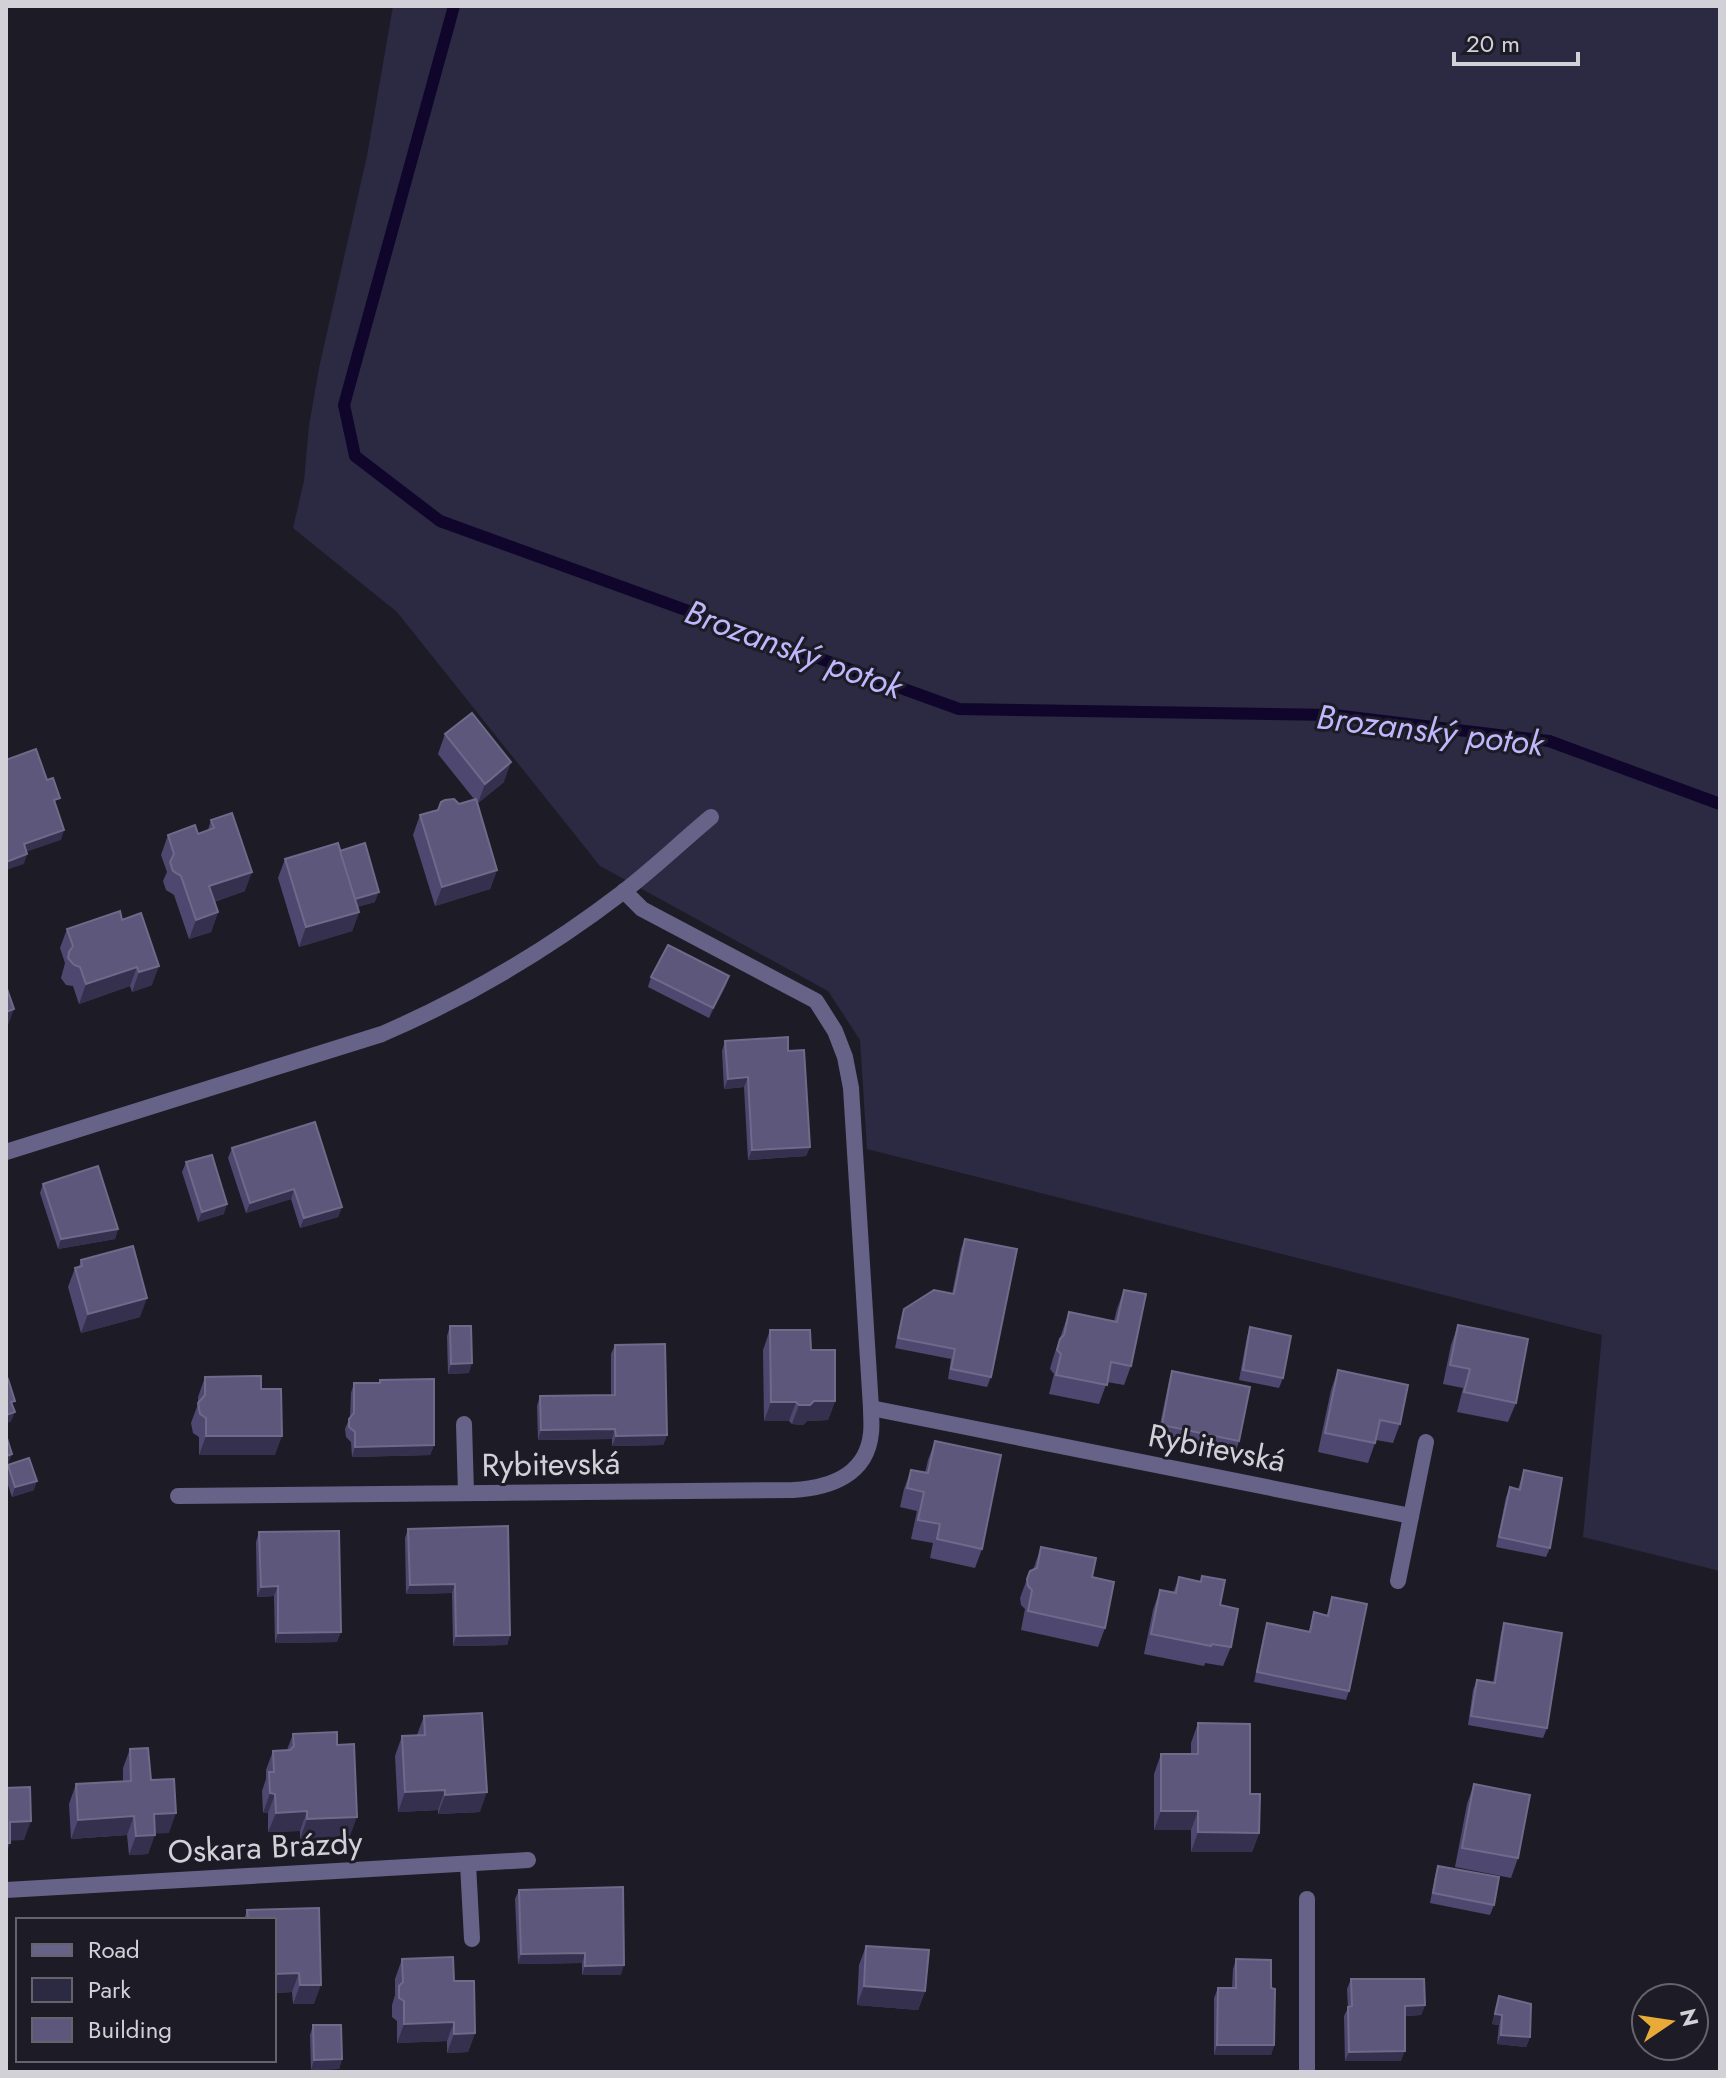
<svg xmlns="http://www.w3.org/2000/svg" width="1726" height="2078" viewBox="0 0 1726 2078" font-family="Jost,sans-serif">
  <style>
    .green { fill: #2c2943 }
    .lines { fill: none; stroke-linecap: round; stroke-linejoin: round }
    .stream { stroke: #10062b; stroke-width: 12 }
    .street { stroke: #676388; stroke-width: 16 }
    .wall { fill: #4e4870 }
    .shaded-wall { fill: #34304e }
    .building { fill: #5c577b; stroke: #6e6a89; stroke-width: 2 }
    .labels { text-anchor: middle; stroke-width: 6; stroke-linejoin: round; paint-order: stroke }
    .street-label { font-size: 32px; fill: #d1d1d7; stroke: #1d1c26 }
    .water-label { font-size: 34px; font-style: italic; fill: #bfb7fe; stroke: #1d1c26 }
  </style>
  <rect width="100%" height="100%" fill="#1d1c26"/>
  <polygon class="green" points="393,6 1720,6 1720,1571 1583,1537 1602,1335 867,1149 860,1040 828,991 600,866 397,612 293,528 304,481 309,426 319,368 367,156"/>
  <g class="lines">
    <polyline class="stream" points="454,6 344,405 355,456 440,521 959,709 1334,715 1549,741 1720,804"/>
    <g class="street">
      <path d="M6,1152L382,1034C470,996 546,951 623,892C653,869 681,842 711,817"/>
      <polyline points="871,1408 1411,1516"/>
      <polyline points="464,1424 466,1493"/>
      <path d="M178,1496L793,1490C830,1488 867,1475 871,1433C872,1425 871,1416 871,1408L851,1088L845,1057L835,1031L816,1001L642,909L624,891"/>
      <polyline points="1398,1581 1426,1442"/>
      <polyline points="468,1864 472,1939"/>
      <polyline points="6,1890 528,1860"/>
      <polyline points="1307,1899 1307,2072"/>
    </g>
  </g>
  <g class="wall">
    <polygon points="445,734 504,782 478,803 497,870 490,889 435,906 413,835 420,815 474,799 438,754"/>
    <polygon points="211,820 245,891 214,902 218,912 211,932 189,939 174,895 166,890 163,881 167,872 161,855 168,835 198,834 208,830"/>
    <polygon points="340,851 375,902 357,907 359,912 352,931 299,947 278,878 285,859"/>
    <polygon points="122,920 152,985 132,992 130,986 79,1004 73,986 66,985 61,978 65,963 60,948 67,929"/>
    <polygon points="729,976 709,1018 648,987 651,977"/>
    <polygon points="725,1041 810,1147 806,1156 748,1160 744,1087 724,1089 722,1051"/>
    <polygon points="232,1148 342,1207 338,1217 300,1228 291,1199 246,1213 228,1158"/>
    <polygon points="186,1162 224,1214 198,1222 182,1172"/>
    <polygon points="43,1184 118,1229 115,1239 58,1249 40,1193"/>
    <polygon points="965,1239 991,1377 987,1387 948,1379 951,1359 895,1348 901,1319 904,1309 952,1294 961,1249"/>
    <polygon points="81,1260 140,1317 81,1333 68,1287 75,1268 79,1267"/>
    <polygon points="1124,1290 1131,1366 1124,1385 1107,1382 1099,1404 1049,1394 1054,1374 1050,1369 1053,1358 1069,1312 1114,1321 1117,1309"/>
    <polygon points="1458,1325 1516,1403 1508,1422 1457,1412 1463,1388 1443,1384 1451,1345"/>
    <polygon points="450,1326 469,1373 448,1374 447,1336"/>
    <polygon points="1250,1327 1283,1378 1279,1388 1239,1380 1247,1337"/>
    <polygon points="770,1330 811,1350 835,1401 828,1420 807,1421 803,1425 792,1424 789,1421 764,1421 763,1350"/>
    <polygon points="615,1345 667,1435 663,1445 612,1446 612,1439 538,1440 537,1406 540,1396 611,1395 611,1354"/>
    <polygon points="1338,1370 1400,1424 1393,1443 1376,1440 1368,1463 1318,1452 1331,1390"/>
    <polygon points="1172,1371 1239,1441 1236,1451 1158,1434 1169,1381"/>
    <polygon points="205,1377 261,1389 275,1455 199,1455 199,1437 193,1433 191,1423 198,1404 198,1397"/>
    <polygon points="380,1380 434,1445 430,1455 352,1457 351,1442 346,1437 345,1429 350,1417 351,1393 354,1383 379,1383"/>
    <polygon points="935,1441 982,1549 975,1568 930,1558 933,1543 911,1539 917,1511 900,1507 904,1489 911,1470 925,1473 928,1460"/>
    <polygon points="8,1465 34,1490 12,1497 6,1479 6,1471"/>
    <polygon points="1524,1470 1550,1548 1546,1557 1496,1547 1506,1497 1510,1487 1518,1489"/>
    <polygon points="408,1529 510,1635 507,1645 453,1646 452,1593 406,1594 405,1538"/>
    <polygon points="259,1532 337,1642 275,1643 274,1596 257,1597 256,1542"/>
    <polygon points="1041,1547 1092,1577 1105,1628 1098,1647 1021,1630 1025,1609 1021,1605 1020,1598 1030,1571 1033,1570"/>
    <polygon points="1202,1576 1220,1605 1231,1647 1223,1666 1205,1663 1204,1666 1144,1654 1153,1610 1160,1590 1173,1593 1179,1577 1200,1581"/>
    <polygon points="1332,1597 1349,1691 1346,1700 1254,1682 1264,1633 1267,1623 1309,1631 1314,1612 1327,1615"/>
    <polygon points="1504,1623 1547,1728 1543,1738 1468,1725 1473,1690 1477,1680 1493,1683 1501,1633"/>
    <polygon points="424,1716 480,1812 438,1814 438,1810 398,1812 395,1756 402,1736 417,1735"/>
    <polygon points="1198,1723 1250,1794 1259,1833 1252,1852 1191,1852 1191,1830 1154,1830 1154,1774 1161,1754 1191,1754 1191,1743"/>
    <polygon points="293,1734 337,1745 350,1836 300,1839 300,1831 268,1832 268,1813 263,1813 262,1791 266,1779 266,1770 273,1751 287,1750"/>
    <polygon points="130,1749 151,1780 169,1833 155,1833 148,1854 129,1855 127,1835 71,1839 69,1804 76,1784 123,1782 123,1768"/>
    <polygon points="1474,1784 1518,1858 1511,1878 1455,1867 1467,1804"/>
    <polygon points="1438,1866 1494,1905 1490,1915 1430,1903 1435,1876"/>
    <polygon points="519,1890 621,1975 582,1975 582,1963 518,1964 515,1899"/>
    <polygon points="319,1908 314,2004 293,2004 292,1992 274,1993 274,1920 244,1920 247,1910"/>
    <polygon points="866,1946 925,1991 918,2010 857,2005 859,1965"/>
    <polygon points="402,1959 454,1981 475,2033 468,2052 447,2053 447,2041 397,2043 397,2021 392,2017 392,2005 395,1995 395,1979"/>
    <polygon points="1236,1959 1271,1988 1274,2045 1271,2055 1214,2055 1214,1998 1218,1988 1232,1988 1233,1969"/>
    <polygon points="1351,1979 1425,2005 1421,2015 1405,2016 1401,2061 1345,2061 1344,2016 1348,2008 1347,1989"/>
    <polygon points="1499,1996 1530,2037 1526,2047 1497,2044 1499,2025 1492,2024"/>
    <polygon points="313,2025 342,2059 339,2069 311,2070 310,2035"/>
  </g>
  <g class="shaded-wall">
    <polygon points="511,762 504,782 478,803 485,784"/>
    <polygon points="64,830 61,840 20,854 24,844"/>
    <polygon points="27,854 24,864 6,870 6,862"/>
    <polygon points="497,870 490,889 435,906 442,887"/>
    <polygon points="252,872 245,891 202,906 209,886"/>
    <polygon points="379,892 375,902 346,910 349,900"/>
    <polygon points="218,912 211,932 189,939 196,920"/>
    <polygon points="359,912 352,931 299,947 306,927"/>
    <polygon points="159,966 152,985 132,992 139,972"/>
    <polygon points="137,967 130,986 79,1004 86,984"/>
    <polygon points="729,976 726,986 709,1018 713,1008"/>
    <polygon points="14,1009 7,1028 6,1029 6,1012"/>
    <polygon points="748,1077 744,1087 724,1089 728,1079"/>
    <polygon points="810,1147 806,1156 748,1160 752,1150"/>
    <polygon points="294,1189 291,1199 246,1213 250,1203"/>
    <polygon points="227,1204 224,1214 198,1222 202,1212"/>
    <polygon points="342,1207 338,1217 300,1228 304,1218"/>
    <polygon points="118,1229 115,1239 58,1249 61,1239"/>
    <polygon points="147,1298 140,1317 81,1333 88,1314"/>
    <polygon points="472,1363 469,1373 448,1374 451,1364"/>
    <polygon points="814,1401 835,1401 828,1420 807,1421 803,1425 792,1424 799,1405"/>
    <polygon points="771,1402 796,1402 789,1421 764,1421"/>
    <polygon points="15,1412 11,1422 6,1423 6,1415"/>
    <polygon points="615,1429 612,1439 538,1440 541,1430"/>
    <polygon points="667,1435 663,1445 612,1446 616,1436"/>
    <polygon points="206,1436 282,1436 275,1455 199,1455"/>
    <polygon points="434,1445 430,1455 352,1457 355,1447"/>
    <polygon points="12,1454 6,1470 6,1456"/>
    <polygon points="37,1481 34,1490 12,1497 15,1487"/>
    <polygon points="455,1584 452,1593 406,1594 410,1585"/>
    <polygon points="278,1586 274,1596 257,1597 261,1587"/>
    <polygon points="341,1632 337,1642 275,1643 278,1633"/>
    <polygon points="510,1635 507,1645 453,1646 456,1636"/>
    <polygon points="445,1790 438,1810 398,1812 405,1792"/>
    <polygon points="487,1792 480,1812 438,1814 445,1795"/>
    <polygon points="270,1793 275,1794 268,1813 263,1813"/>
    <polygon points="307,1811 300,1831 268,1832 276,1813"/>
    <polygon points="1161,1811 1198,1811 1191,1830 1154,1830"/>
    <polygon points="176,1813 169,1833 147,1834 154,1814"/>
    <polygon points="134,1816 127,1835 71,1839 78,1820"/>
    <polygon points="357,1817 350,1836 300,1839 307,1819"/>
    <polygon points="31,1821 24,1840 6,1841 10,1822"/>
    <polygon points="1198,1832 1259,1833 1252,1852 1191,1852"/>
    <polygon points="155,1835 148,1854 129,1855 136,1836"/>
    <polygon points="6,1843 10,1843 6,1854"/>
    <polygon points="585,1953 582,1963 518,1964 521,1954"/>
    <polygon points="624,1965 621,1975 582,1975 585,1966"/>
    <polygon points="299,1973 292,1992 274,1993 274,1974"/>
    <polygon points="300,1985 321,1985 314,2004 293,2004"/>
    <polygon points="864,1986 925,1991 918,2010 857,2005"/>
    <polygon points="1425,2005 1421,2015 1402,2016 1405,2006"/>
    <polygon points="1495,2014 1502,2015 1499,2025 1492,2024"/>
    <polygon points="454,2022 447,2041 397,2043 404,2024"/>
    <polygon points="475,2033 468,2052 447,2053 454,2034"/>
    <polygon points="1501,2035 1530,2037 1526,2047 1497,2044"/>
    <polygon points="1217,2045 1274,2045 1271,2055 1214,2055"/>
    <polygon points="1405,2051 1401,2061 1345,2061 1349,2052"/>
    <polygon points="342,2059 339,2069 311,2070 314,2060"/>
  </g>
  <g class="building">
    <polygon points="472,713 511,762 485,784 445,734"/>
    <polygon points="36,749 47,780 53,778 60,798 54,800 64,830 24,844 27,854 6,862 6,760"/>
    <polygon points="454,799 459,804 476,799 497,870 442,887 420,815 438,810 441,802 445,800"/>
    <polygon points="232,813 252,872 209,886 218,912 196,920 181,876 173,871 170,862 174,854 168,835 195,825 198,834 214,828 211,820"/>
    <polygon points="338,843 359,912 306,927 285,859"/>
    <polygon points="365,843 379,892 355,899 340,851"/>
    <polygon points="120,911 122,920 141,913 159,966 139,972 137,967 86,984 80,967 74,965 68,958 69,952 73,946 67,929"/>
    <polygon points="668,945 729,976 713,1008 651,977"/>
    <polygon points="6,986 14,1009 6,1012"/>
    <polygon points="788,1037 788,1051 804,1050 810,1147 752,1150 748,1077 728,1079 725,1041"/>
    <polygon points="315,1122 342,1207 304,1218 294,1189 250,1203 232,1148"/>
    <polygon points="212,1155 227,1204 202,1212 186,1162"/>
    <polygon points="98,1166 118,1229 61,1239 43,1184"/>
    <polygon points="965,1239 1017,1249 991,1377 951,1369 955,1349 898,1338 904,1309 934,1290 954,1294"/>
    <polygon points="133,1246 147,1298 88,1314 75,1268 82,1266 81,1260"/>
    <polygon points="1124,1290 1146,1294 1131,1366 1111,1362 1107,1385 1056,1375 1061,1354 1057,1350 1060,1339 1064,1335 1069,1312 1117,1322"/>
    <polygon points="1458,1325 1528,1339 1516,1403 1464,1392 1470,1369 1450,1365"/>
    <polygon points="450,1326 471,1326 472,1363 451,1364"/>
    <polygon points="1250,1327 1291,1336 1283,1378 1243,1370"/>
    <polygon points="770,1330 810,1330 811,1350 835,1350 835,1401 814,1401 810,1405 799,1405 796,1402 771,1402"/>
    <polygon points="665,1344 667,1435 616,1436 615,1429 541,1430 540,1396 615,1395 615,1345"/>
    <polygon points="1338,1370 1408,1385 1400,1424 1380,1420 1375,1443 1325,1433"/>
    <polygon points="1172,1371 1250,1387 1239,1441 1162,1425"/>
    <polygon points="261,1376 261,1389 281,1389 282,1436 206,1436 206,1418 200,1414 198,1403 205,1395 205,1377"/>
    <polygon points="8,1379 15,1401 11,1402 15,1412 6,1415 6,1380"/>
    <polygon points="434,1379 434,1445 355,1447 355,1432 349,1427 349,1419 354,1413 354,1383 380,1383 380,1380"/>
    <polygon points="6,1435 12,1454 6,1456"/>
    <polygon points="935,1441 1001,1455 982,1549 937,1539 940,1524 918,1520 924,1492 907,1488 911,1470 928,1473"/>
    <polygon points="29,1458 37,1481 15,1487 8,1465"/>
    <polygon points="1524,1470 1562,1478 1550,1548 1499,1537 1510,1487 1520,1490"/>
    <polygon points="508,1526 510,1635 456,1636 455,1584 410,1585 408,1529"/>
    <polygon points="339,1531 341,1632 278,1633 278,1586 261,1587 259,1532"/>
    <polygon points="1041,1547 1096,1558 1092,1577 1114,1582 1105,1628 1028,1611 1032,1590 1028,1586 1027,1579 1030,1571 1037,1568"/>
    <polygon points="1202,1576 1225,1580 1220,1605 1238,1609 1231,1647 1212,1644 1211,1646 1151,1634 1160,1590 1176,1593 1179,1577 1201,1582"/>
    <polygon points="1332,1597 1367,1604 1349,1691 1257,1672 1267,1623 1310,1632 1314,1612 1328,1616"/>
    <polygon points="1504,1623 1562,1633 1547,1728 1471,1716 1477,1680 1495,1683"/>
    <polygon points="482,1713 487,1792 445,1795 445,1790 405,1792 402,1736 425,1735 424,1716"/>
    <polygon points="1198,1723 1250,1724 1250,1794 1260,1794 1259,1833 1198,1832 1198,1811 1161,1811 1161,1754 1198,1754"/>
    <polygon points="337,1732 337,1745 354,1744 357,1817 307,1819 307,1811 276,1813 275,1794 270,1793 269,1772 274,1772 273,1751 290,1750 294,1746 293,1734"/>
    <polygon points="148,1748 151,1780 174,1779 176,1813 154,1814 155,1835 136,1836 134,1816 78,1820 76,1784 131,1781 130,1749"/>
    <polygon points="1474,1784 1530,1795 1518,1858 1462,1848"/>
    <polygon points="30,1787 31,1821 10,1822 10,1843 6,1843 6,1788"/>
    <polygon points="1438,1866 1499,1877 1494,1905 1433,1893"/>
    <polygon points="623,1887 624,1965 585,1966 585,1953 521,1954 519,1890"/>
    <polygon points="319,1908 321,1985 300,1985 299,1973 274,1974 274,1920 248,1920 247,1910"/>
    <polygon points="866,1946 929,1950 925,1991 864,1986"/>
    <polygon points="453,1957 454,1981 474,1981 475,2033 454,2034 454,2022 404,2024 404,2001 399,1998 399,1986 403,1982 402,1959"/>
    <polygon points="1236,1959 1271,1960 1271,1988 1275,1989 1274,2045 1217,2045 1218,1988 1236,1988"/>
    <polygon points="1351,1979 1424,1979 1425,2005 1405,2006 1405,2051 1349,2052 1348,2007 1352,2006"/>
    <polygon points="1499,1996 1531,2004 1530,2037 1501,2035 1502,2015 1495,2014"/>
    <polygon points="313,2025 341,2025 342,2059 314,2060"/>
  </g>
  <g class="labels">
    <g class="street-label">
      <text transform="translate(1217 1448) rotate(11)" y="11">Rybitevská</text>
      <text transform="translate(551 1464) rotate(-1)" y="11">Rybitevská</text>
      <text transform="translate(265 1847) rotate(-3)" y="11">Oskara Brázdy</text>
    </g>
    <g class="water-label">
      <text transform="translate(794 649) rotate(20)" y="12">Brozanský potok</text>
      <text transform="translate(1430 730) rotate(7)" y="12">Brozanský potok</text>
    </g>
  </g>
  <rect width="1726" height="2078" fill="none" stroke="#d1d1d7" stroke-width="16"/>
  <rect x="16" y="1918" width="260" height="144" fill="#1d1c26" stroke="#65646d" stroke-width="2"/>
  <rect x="32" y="1944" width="40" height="12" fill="#676388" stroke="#65646d" stroke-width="2"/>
  <text x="88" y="1958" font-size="24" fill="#d1d1d7">Road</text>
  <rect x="32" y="1978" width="40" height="24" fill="#2c2943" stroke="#65646d" stroke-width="2"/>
  <text x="88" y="1998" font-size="24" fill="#d1d1d7">Park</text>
  <rect x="32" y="2018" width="40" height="24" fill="#5c577b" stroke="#65646d" stroke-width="2"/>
  <text x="88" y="2038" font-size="24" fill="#d1d1d7">Building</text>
  <g transform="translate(1670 2022) rotate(77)"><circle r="38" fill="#1d1c26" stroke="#65646d" stroke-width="2"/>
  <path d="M0-6L14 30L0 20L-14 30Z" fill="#e8ab37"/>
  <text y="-12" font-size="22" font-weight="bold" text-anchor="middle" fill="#d1d1d7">N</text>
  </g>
  <path d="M1454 52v12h124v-12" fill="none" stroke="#d1d1d7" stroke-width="4"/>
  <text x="1466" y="52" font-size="24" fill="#d1d1d7" stroke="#1d1c26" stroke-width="6" paint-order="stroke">20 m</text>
</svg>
